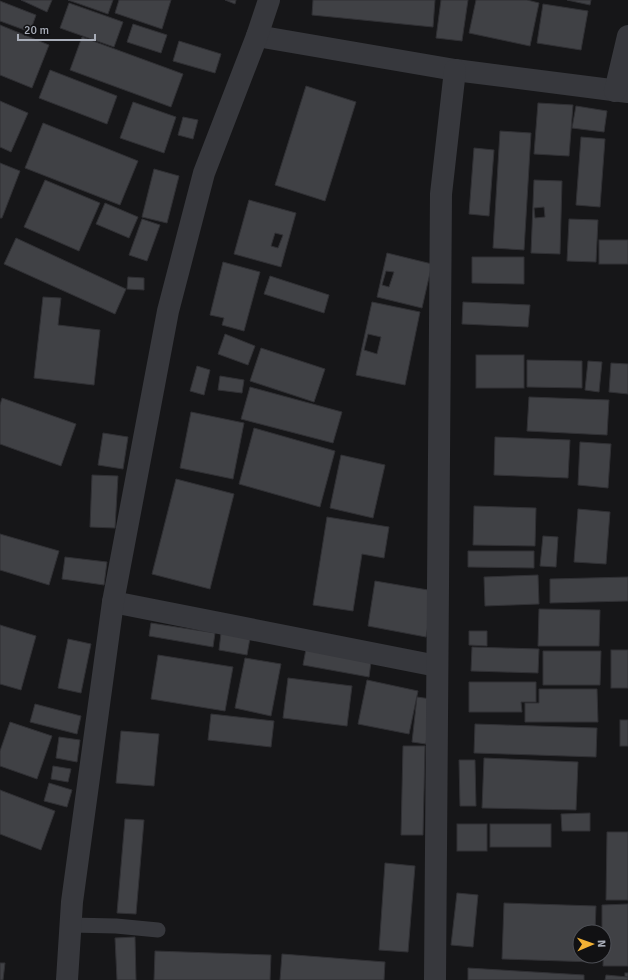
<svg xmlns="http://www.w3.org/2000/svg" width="628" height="980" viewBox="0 0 628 980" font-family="Signika,sans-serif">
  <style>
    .building { fill: #404145; stroke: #303034; fill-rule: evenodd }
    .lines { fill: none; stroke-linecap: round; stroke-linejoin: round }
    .service { stroke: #37383d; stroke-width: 15 }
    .minor { stroke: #37383d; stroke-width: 22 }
  </style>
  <rect width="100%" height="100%" fill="#161618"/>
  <g class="building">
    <polygon points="21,0 52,0 47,12"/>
    <polygon points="68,0 113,0 108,14"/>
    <polygon points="119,0 171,0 162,29 115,13"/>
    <polygon points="225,0 236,0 235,4"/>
    <polygon points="313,0 435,0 433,27 312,15"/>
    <polygon points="441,0 468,0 462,41 436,38"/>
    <polygon points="476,0 527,0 539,3 530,46 469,33"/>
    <polygon points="567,0 591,0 590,5"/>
    <polygon points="0,1 36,15 30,32 0,21"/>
    <polygon points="69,3 123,22 114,47 60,28"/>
    <polygon points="543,4 588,11 581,50 537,43"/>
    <polygon points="133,24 167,35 161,53 127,42"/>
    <polygon points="0,25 49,45 32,88 0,75"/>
    <polygon points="82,37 183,74 171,107 70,70"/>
    <polygon points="179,41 221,54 215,73 173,61"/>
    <polygon points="50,70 117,96 107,124 39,98"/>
    <polygon points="306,86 356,102 325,201 275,185"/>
    <polygon points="0,101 28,113 11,152 0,147"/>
    <polygon points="133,102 176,117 164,153 120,138"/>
    <polygon points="538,103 573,105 569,156 534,154"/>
    <polygon points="576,106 607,111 604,132 572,128"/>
    <polygon points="183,117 198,120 193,139 178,135"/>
    <polygon points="43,123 138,161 120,205 25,168"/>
    <polygon points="500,131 531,133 524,250 493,248"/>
    <polygon points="581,137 605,139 600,207 576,205"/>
    <polygon points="474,148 494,150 489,216 469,214"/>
    <polygon points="0,163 20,171 2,218 0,218"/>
    <polygon points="154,169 179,176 167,223 142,217"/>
    <polygon points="45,180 100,203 79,251 24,227"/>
    <path d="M534,180L562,181L560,254L531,253ZM544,207L545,217L535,218L534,208Z"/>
    <path d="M249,200L296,213L281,267L234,254ZM275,233L283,235L278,248L271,246Z"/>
    <polygon points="105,203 138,217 129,238 96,224"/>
    <polygon points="142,219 160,225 147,261 129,255"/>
    <polygon points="569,219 598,220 596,262 567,261"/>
    <polygon points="16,238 126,289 115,314 4,264"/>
    <rect x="599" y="240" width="29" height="24"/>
    <path d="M387,253L432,264L422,308L377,297ZM386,271L394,272L389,287L382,285Z"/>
    <polygon points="472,257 524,257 524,284 472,283"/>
    <polygon points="223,262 260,272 244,331 222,325 224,318 210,315"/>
    <polygon points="270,276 329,295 324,313 264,294"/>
    <polygon points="128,277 144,278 144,290 127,289"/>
    <polygon points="43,297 61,298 58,325 100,330 94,385 34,378"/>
    <path d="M372,302L420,312L405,385L356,375ZM368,334L381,337L377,354L364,350Z"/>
    <polygon points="463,302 530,305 528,327 462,324"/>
    <polygon points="225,334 255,346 248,365 218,354"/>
    <polygon points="261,348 325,369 314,402 250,381"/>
    <rect x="476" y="355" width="48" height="33"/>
    <polygon points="527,360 582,361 582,388 527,387"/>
    <polygon points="588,361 602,362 599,392 585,390"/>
    <polygon points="611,363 628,364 628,394 609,392"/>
    <polygon points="197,366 210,370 204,395 190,391"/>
    <polygon points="220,376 244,380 242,393 218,390"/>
    <polygon points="250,387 342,412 333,443 241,419"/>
    <polygon points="529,397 609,400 607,435 527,431"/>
    <polygon points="2,398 76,424 61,466 0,444 0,405"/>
    <polygon points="191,412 244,423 233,479 180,468"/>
    <polygon points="254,428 335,451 320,507 239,484"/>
    <polygon points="103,433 128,437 123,469 98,465"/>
    <polygon points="495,437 570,440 568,478 494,475"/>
    <polygon points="580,442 611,444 608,488 578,485"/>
    <polygon points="341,455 385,465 373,518 330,508"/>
    <polygon points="92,475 118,476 115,528 90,527"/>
    <polygon points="176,479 234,494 210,589 152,574"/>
    <polygon points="474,506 536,508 535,546 473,545"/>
    <polygon points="578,509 610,512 606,564 574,562"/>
    <polygon points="327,517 389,527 384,558 362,554 353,611 313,605"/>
    <polygon points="0,534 59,551 49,585 0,570"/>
    <polygon points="543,536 558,537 556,567 540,566"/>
    <polygon points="468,551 534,551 534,568 468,567"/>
    <polygon points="65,557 107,562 104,585 62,579"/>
    <polygon points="538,575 539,604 485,606 484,577"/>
    <polygon points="628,577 628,601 550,603 550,579"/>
    <polygon points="375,581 434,591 426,637 368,626"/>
    <polygon points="539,609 600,610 599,646 538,646"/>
    <polygon points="151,623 215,633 213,647 149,636"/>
    <polygon points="0,625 36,636 21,690 0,684"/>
    <polygon points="469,631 487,631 487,646 469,645"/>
    <polygon points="221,633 250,638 247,655 219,650"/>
    <polygon points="68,639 91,644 81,693 58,688"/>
    <polygon points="472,647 539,649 538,673 471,671"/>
    <polygon points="306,649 371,662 369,677 303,665"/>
    <rect x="611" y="650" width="17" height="38"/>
    <polygon points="543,651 601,651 600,685 543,685"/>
    <polygon points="158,655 233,667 225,711 151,699"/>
    <polygon points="245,658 281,664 271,716 235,708"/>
    <polygon points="288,678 352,686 347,726 283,718"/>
    <polygon points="367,680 418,691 409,734 358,724"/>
    <polygon points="469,682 536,682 536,702 521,702 522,712 469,712"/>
    <polygon points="539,689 597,689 598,722 525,722 525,703 539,703"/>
    <polygon points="417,697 431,699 426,744 412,742"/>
    <polygon points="35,704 81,716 77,734 30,722"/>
    <polygon points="211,714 274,721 271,747 208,740"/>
    <rect x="620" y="720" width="8" height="26"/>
    <polygon points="10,722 52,736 37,779 0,766 0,751"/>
    <polygon points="475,724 597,728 596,757 474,753"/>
    <polygon points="121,731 159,734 154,786 116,783"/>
    <polygon points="59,737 80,740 77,762 56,758"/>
    <polygon points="403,746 425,746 423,835 401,835"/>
    <polygon points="484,758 578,762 576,810 482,808"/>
    <polygon points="459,760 475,760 476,806 460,806"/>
    <polygon points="53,766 71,769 68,782 51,779"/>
    <polygon points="49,783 72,790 67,807 44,801"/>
    <polygon points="0,790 55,811 41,850 0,834"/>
    <polygon points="590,813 590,831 562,831 561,814"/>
    <polygon points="125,819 144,820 136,914 117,913"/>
    <rect x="457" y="824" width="30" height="27"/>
    <rect x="490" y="824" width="61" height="23"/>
    <polygon points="607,832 628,832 628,900 606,900"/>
    <polygon points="385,863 415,866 408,952 379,950"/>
    <polygon points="457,893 478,895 473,947 451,945"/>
    <polygon points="504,903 596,906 595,932 580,932 580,956 595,956 594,962 502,959"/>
    <polygon points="628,904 628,966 603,966 604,932 602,932 602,905"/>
    <polygon points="135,937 136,980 117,980 115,938"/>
    <polygon points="155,951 271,955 270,980 154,980"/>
    <polygon points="282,954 385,962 384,980 280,980"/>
    <polygon points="0,963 5,963 3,980 0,980"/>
    <polygon points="468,968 584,975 584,980 468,980"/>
    <rect x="625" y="973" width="3" height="7"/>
    <polygon points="606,975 628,977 628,980 605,980"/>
  </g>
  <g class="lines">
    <polyline class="service" points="70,925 116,926 158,930"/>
    <g class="minor">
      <polyline points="257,36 455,70 628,92"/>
      <polyline points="615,91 628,36"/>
      <polyline points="113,602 437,666"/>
      <polyline points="67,980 72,902 113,602 168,311 204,173 257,36 269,0"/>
      <polyline points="435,980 441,194 455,70"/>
    </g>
  </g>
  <g transform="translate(592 944) rotate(88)"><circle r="19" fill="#111113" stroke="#4d4f55"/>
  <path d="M0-3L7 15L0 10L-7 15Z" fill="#f2b134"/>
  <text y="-6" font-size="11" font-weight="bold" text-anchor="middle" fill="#a8adb8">N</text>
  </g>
  <path d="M18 34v6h77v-6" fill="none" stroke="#a8adb8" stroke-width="2"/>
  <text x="24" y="34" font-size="12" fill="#a8adb8" stroke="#111113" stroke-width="3" paint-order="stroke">20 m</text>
</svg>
